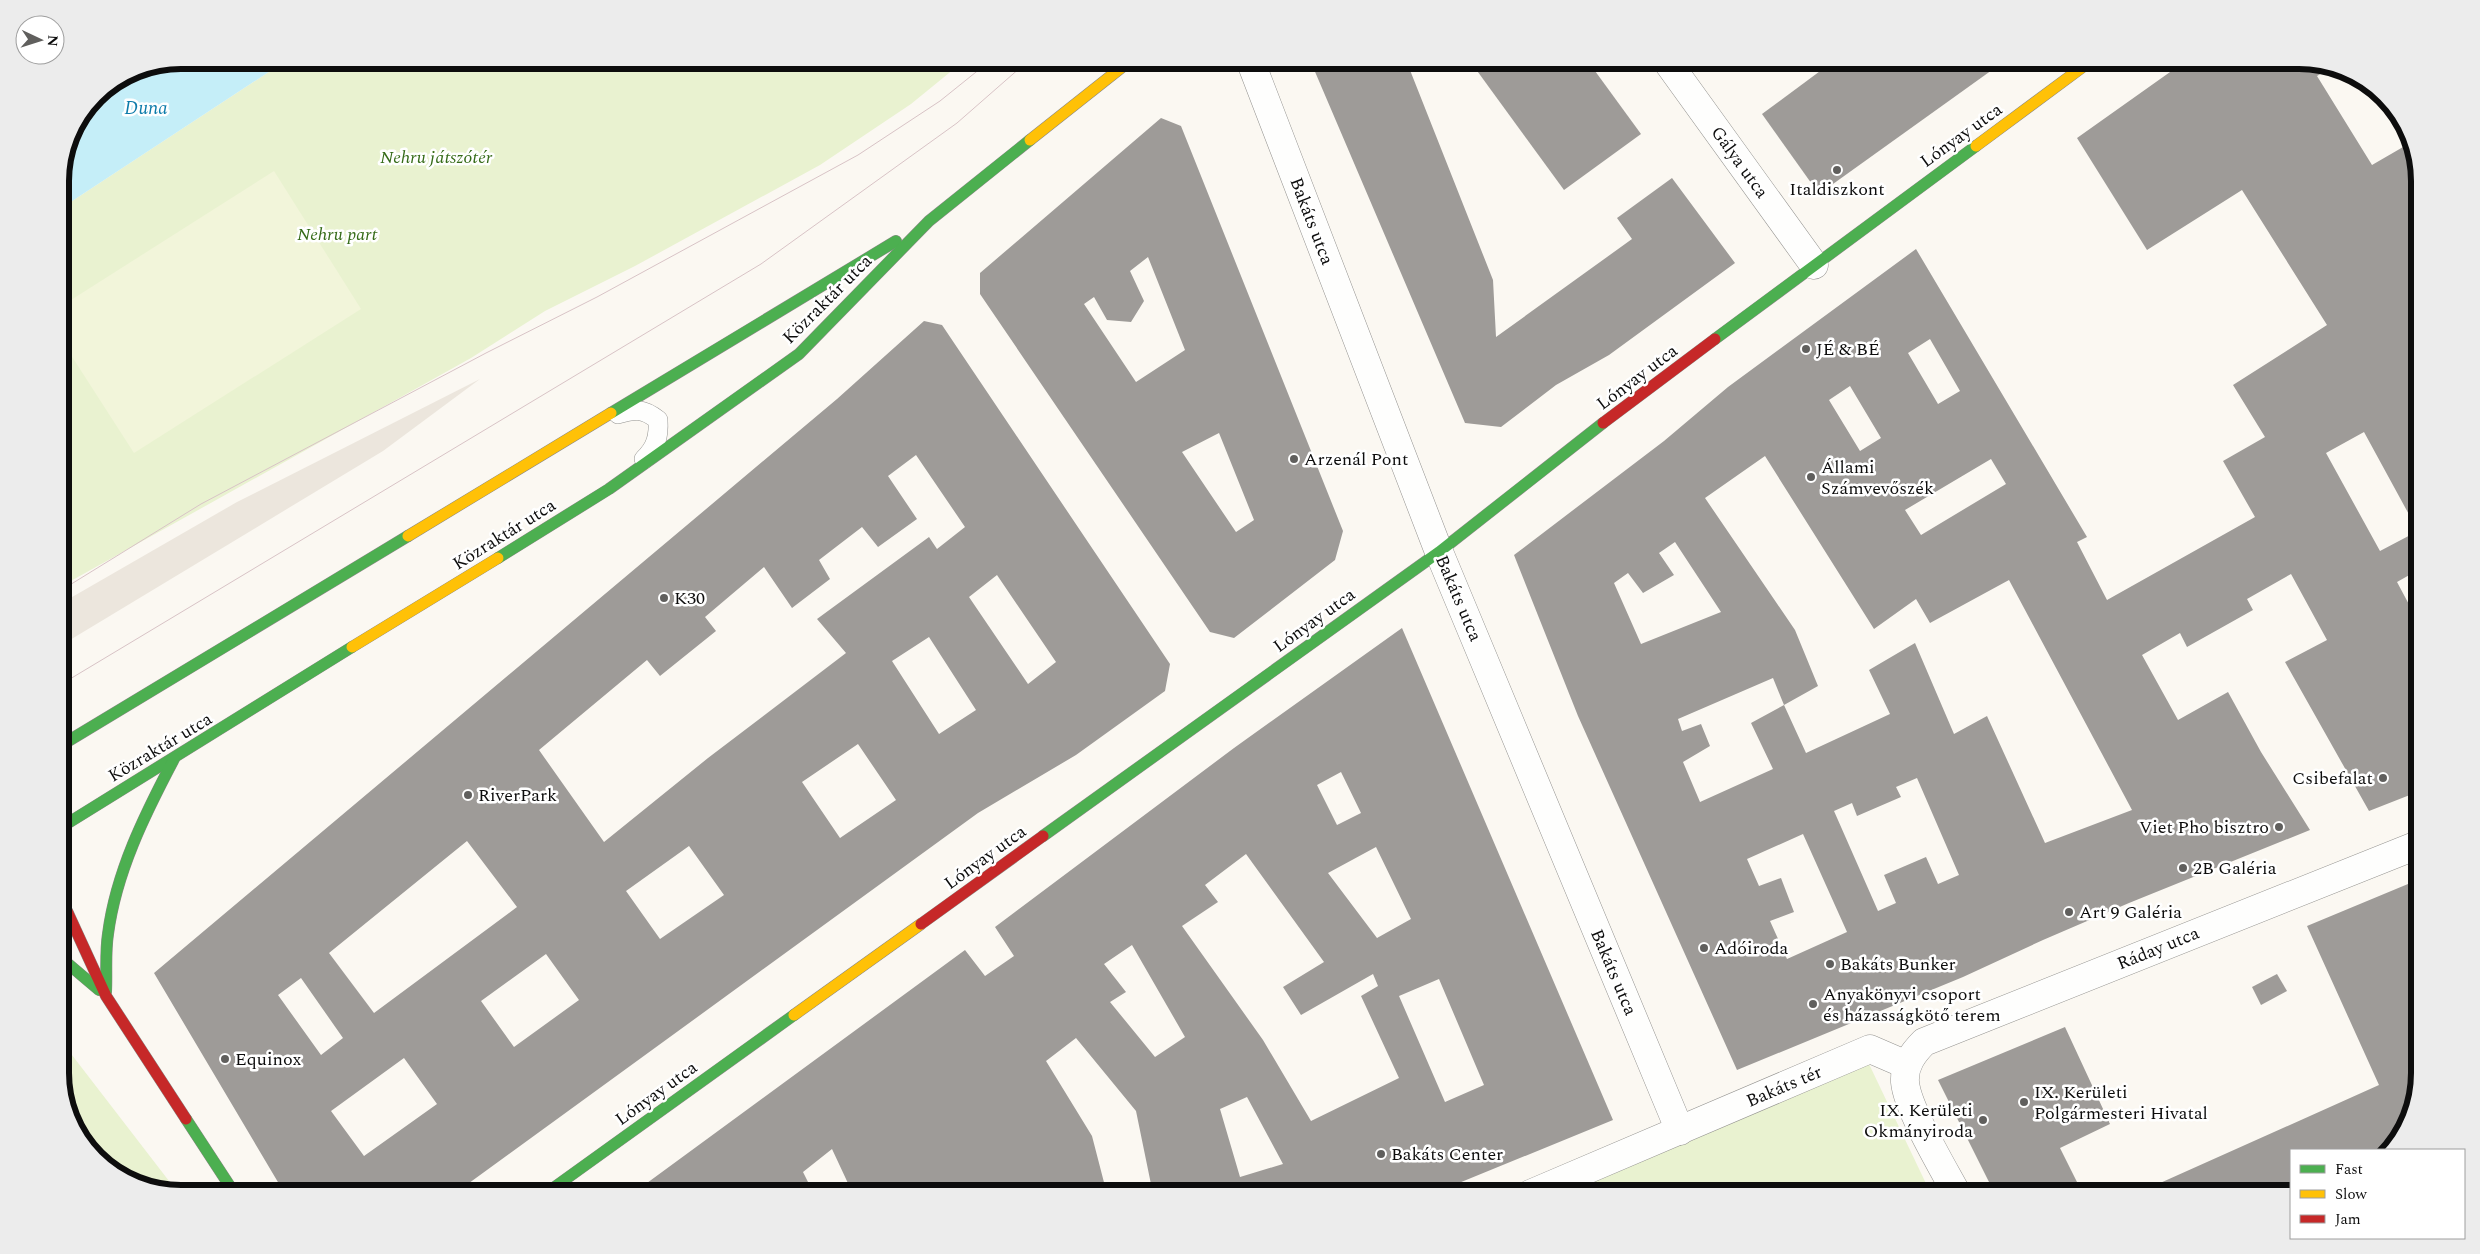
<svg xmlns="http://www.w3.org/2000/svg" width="2480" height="1254" viewBox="0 0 2480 1254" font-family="Spectral,serif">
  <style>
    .green { fill: #e9f2d0 }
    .pitch { fill: #f2f5da }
    .plaza { fill: #ece6dd }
    .water { fill: #c5eef8 }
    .building { fill: #9e9b98; fill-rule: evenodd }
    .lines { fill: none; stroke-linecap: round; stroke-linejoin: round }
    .lane-casing { stroke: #949390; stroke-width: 20 }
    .street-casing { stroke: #949390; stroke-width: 29 }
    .fast-casing { stroke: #8b8987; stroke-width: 12 }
    .slow-casing { stroke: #8b8987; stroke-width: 12 }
    .jam-casing { stroke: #8b8987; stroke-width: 12 }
    .lane { stroke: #fefefd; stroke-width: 19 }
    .street { stroke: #fefefd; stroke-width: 28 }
    .fast { stroke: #4caf50; stroke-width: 11 }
    .slow { stroke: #ffc107; stroke-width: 11 }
    .jam { stroke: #c62828; stroke-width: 11 }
    .tram { stroke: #d8c3c6; stroke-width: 1 }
    .poi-dot { fill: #605f5d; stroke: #fff; stroke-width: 2 }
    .labels { text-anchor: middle; stroke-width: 5; stroke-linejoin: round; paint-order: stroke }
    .street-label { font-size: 18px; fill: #0d0d0d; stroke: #fff }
    .park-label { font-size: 18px; font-style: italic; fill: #356b18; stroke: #fff }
    .poi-label { font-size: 18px; fill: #0d0d0d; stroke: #fff; text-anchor: start }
    .water-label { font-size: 19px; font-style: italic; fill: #0c7baa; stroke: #fff }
    .rim { fill: none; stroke: #0d0d0d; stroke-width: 6 }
  </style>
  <rect width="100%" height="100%" fill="#fbf8f2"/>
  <g class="green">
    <polygon points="287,60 965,60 911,104 820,165 635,266 545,311 471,358 60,587 60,209"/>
    <polygon points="60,1039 65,1046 179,1194 127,1182 80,1141 60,1082"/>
    <polygon points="1869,1064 1931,1194 1561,1194"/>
  </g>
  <polygon class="pitch" points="274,171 361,309 134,453 60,338 60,307"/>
  <polygon class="plaza" points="480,379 383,451 60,646 60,604 237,502"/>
  <polygon class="water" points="180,60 287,60 60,209 60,173 69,134 95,95 135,69"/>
  <g class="building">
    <polygon points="1310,60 1406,60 1493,280 1496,337 1632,239 1617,218 1672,178 1735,263 1609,355 1556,385 1501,427 1465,423"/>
    <polygon points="1487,60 1587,60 1641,134 1564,190 1475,68"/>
    <polygon points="1835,60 2006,60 1819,194 1762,114"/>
    <path d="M2187,60H2300L2332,67L2317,76L2372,165L2410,143L2420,173V234L2412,238L2420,251V401L2408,408L2420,429V569L2397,582L2420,625V791L2369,811L2285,662L2327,640L2291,574L2247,599L2253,610L2187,647L2180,633L2142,655L2178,720L2228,692L2261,752L2310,830L2129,903L2043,940L1963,977L1737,1070L1578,716L1514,555L1664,441L1728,387L1916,249L2087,537L2077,542L2107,600L2255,517L2223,461L2265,437L2233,385L2327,325L2242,190L2147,250L2077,138ZM1930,339L1960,391L1938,404L1908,353ZM1850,386L1881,438L1860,451L1829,400ZM2364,432L2418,531L2380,551L2326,453ZM1765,456L1874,629L1916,599L1930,623L2009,580L2132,810L2045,843L1987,716L1954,734L1915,643L1869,670L1890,714L1806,753L1784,705L1751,723L1773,769L1700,802L1683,762L1710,746L1701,724L1682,731L1678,719L1773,678L1784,705L1818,686L1795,630L1705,498ZM1991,459L2006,484L1921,535L1905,510ZM1675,542L1721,612L1641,644L1614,583L1628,573L1643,593L1674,575L1659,553ZM1917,778L1959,875L1938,884L1926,857L1884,875L1896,903L1878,911L1834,811L1852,803L1857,816L1901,797L1896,787ZM1803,834L1847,932L1787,959L1770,921L1794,912L1781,878L1759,886L1747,859Z"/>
    <path d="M1161,118L1181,126L1343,531L1335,560L1234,638L1210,632L980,294V273ZM1148,257L1185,350L1136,382L1084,304L1094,297L1107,320L1131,322L1144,301L1130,271ZM1219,433L1254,520L1236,532L1182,452Z"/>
    <path d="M924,321L942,325L1170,664L1165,691L1076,755L978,813L454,1194H285L154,973L837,399ZM916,455L965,527L937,549L929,537L817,619L846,653L708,758L604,842L539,750L647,660L660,676L716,631L705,617L764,567L792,608L830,579L819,560L862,527L878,547L917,519L888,476ZM997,575L1056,662L1028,684L969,597ZM929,637L976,710L939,734L892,661ZM858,744L896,800L840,838L802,782ZM467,841L517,907L374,1013L329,953ZM689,846L724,895L660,939L626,891ZM546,954L579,1000L514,1047L481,1001ZM301,978L343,1038L321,1055L278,995ZM404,1058L437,1104L364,1156L331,1111Z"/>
    <path d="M1402,628L1613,1120L1432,1194H1153L1136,1111L1076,1038L1046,1061L1092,1136L1107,1194H853L832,1149L803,1172L814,1194H632L965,950L985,976L1014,956L995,927L1234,748ZM1341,772L1361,813L1337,825L1317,785ZM1376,847L1411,919L1377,938L1328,873ZM1246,854L1324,962L1283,987L1301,1015L1373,974L1378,986L1361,996L1399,1078L1311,1121L1263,1040L1182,926L1218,902L1205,885ZM1132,945L1185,1037L1155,1057L1110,1002L1126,992L1104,964ZM1439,979L1484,1085L1445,1102L1399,996ZM1247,1097L1283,1164L1240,1177L1220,1109Z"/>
    <polygon points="2420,879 2420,971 2413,974 2420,990 2420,1074 2408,1127 2387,1150 2291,1150 2291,1194 2141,1194 2140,1192 2379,1085 2307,926"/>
    <polygon points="2277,974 2287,991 2261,1005 2252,987"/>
    <polygon points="2065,1027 2110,1124 2060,1148 2083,1194 1995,1194 1938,1080"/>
  </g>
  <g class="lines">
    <g class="lane-casing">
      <path id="lane" d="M618,414C635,409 643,408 658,420C659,436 656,448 644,459"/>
    </g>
    <g class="street-casing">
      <g id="street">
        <polyline points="1250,60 1439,552 1680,1131"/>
        <polyline points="1666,60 1814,265"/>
        <polyline points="1530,1194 1870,1049 1907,1065"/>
        <path d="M1957,1194C1943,1168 1907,1108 1905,1082C1904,1065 1913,1053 1924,1042L2420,844"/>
      </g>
    </g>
    <g class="fast-casing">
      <g id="fast">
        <polyline points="1715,339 1976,146"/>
        <polyline points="611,413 896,241"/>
        <polyline points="498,558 609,489 799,354 929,221 1030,140"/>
        <polyline points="60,746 408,536"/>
        <polyline points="60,828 352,647"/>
        <polyline points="1043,836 1439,552 1603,423"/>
        <polyline points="60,957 99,990"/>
        <path d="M106,992C107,973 105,953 108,934C116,872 145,814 174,759"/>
        <polyline points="186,1119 235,1194"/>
        <polyline points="545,1194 794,1015"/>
      </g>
    </g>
    <g class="slow-casing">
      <g id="slow">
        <polyline points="1030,140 1131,60"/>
        <polyline points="1976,146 2092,60"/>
        <polyline points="408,536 611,413"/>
        <polyline points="352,647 498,558"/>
        <polyline points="794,1015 921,924"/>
      </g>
    </g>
    <g class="jam-casing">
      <g id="jam">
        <polyline points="1603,423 1715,339"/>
        <polyline points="60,905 67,911 106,996 186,1119"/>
        <polyline points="921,924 1043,836"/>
      </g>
    </g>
    <use href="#lane" class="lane"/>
    <use href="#street" class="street"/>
    <use href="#fast" class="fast"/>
    <use href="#slow" class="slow"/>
    <use href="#jam" class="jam"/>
    <g class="tram">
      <polyline points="60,591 201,504 486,353 597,297 858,155 940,101 991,60"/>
      <polyline points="60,685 761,264 957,123 1029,60"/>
    </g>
  </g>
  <g class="poi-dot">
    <circle cx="1837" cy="170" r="5"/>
    <circle cx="1806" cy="349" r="5"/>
    <circle cx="1294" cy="459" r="5"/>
    <circle cx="1811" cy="477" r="5"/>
    <circle cx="664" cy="598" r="5"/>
    <circle cx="2383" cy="778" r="5"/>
    <circle cx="468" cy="795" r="5"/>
    <circle cx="2279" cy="827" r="5"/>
    <circle cx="2183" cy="868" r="5"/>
    <circle cx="2069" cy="912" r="5"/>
    <circle cx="1704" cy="948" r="5"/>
    <circle cx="1830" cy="964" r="5"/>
    <circle cx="1813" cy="1004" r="5"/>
    <circle cx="225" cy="1059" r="5"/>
    <circle cx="2024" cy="1102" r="5"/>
    <circle cx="1983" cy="1120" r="5"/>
    <circle cx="1381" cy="1154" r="5"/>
  </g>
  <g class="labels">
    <g class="street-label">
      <text transform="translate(1961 135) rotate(-36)" y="6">Lónyay utca</text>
      <text transform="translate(1740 162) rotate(54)" y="6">Gálya utca</text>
      <text transform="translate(1312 221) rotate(69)" y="6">Bakáts utca</text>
      <text transform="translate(827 299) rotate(-45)" y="6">Közraktár utca</text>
      <text transform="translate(1637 377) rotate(-37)" y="6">Lónyay utca</text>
      <text transform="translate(504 534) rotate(-32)" y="6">Közraktár utca</text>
      <text transform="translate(1459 598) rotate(67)" y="6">Bakáts utca</text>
      <text transform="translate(1314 620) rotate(-36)" y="6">Lónyay utca</text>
      <text transform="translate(160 747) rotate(-31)" y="6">Közraktár utca</text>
      <text transform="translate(985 857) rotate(-36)" y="6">Lónyay utca</text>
      <text transform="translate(2158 948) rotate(-22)" y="6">Ráday utca</text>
      <text transform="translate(1614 972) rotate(67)" y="6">Bakáts utca</text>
      <text transform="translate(1784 1086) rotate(-23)" y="6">Bakáts tér</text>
      <text transform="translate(656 1093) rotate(-36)" y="6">Lónyay utca</text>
    </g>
    <g class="park-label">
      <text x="436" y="163">Nehru játszótér</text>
      <text x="337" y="240">Nehru part</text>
    </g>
    <g class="poi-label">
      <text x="1837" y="195" text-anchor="middle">Italdiszkont</text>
      <text x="1816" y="355">JÉ &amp; BÉ</text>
      <text x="1304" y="465">Arzenál Pont</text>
      <text x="1821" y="473">Állami<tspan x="1821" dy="21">Számvevőszék</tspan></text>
      <text x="674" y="604">K30</text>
      <text x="2373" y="784" text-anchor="end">Csibefalat</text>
      <text x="478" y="801">RiverPark</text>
      <text x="2269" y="833" text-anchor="end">Viet Pho bisztro</text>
      <text x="2193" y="874">2B Galéria</text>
      <text x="2079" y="918">Art 9 Galéria</text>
      <text x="1714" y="954">Adóiroda</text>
      <text x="1840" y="970">Bakáts Bunker</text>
      <text x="1823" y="1000">Anyakönyvi csoport<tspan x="1823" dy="21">és házasságkötő terem</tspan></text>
      <text x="235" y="1065">Equinox</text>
      <text x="2034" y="1098">IX. Kerületi<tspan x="2034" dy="21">Polgármesteri Hivatal</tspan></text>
      <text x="1973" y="1116" text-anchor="end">IX. Kerületi<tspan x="1973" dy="21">Okmányiroda</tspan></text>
      <text x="1391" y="1160">Bakáts Center</text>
    </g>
    <g class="water-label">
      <text x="146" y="114">Duna</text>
    </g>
  </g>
  <path d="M0 0H2480V1254H0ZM181 69H2299A112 112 0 0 1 2411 181V1073A112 112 0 0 1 2299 1185H181A112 112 0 0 1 69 1073V181A112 112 0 0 1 181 69Z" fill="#ececec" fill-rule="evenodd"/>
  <path class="rim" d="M181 69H2299A112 112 0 0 1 2411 181V1073A112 112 0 0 1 2299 1185H181A112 112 0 0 1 69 1073V181A112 112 0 0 1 181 69Z"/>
  <rect x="2290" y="1149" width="175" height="90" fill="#ffffff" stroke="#9e9e9e"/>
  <rect x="2300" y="1165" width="25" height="8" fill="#4caf50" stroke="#9e9e9e"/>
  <text x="2335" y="1174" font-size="15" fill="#0d0d0d">Fast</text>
  <rect x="2300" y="1190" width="25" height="8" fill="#ffc107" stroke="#9e9e9e"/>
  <text x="2335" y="1199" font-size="15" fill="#0d0d0d">Slow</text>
  <rect x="2300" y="1215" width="25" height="8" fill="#c62828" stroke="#9e9e9e"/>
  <text x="2335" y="1224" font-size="15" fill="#0d0d0d">Jam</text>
  <g transform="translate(40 40) rotate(94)"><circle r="24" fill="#ffffff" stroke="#9e9e9e"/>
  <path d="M0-4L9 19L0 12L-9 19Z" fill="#605f5d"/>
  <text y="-8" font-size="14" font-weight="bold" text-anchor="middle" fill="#0d0d0d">N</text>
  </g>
</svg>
